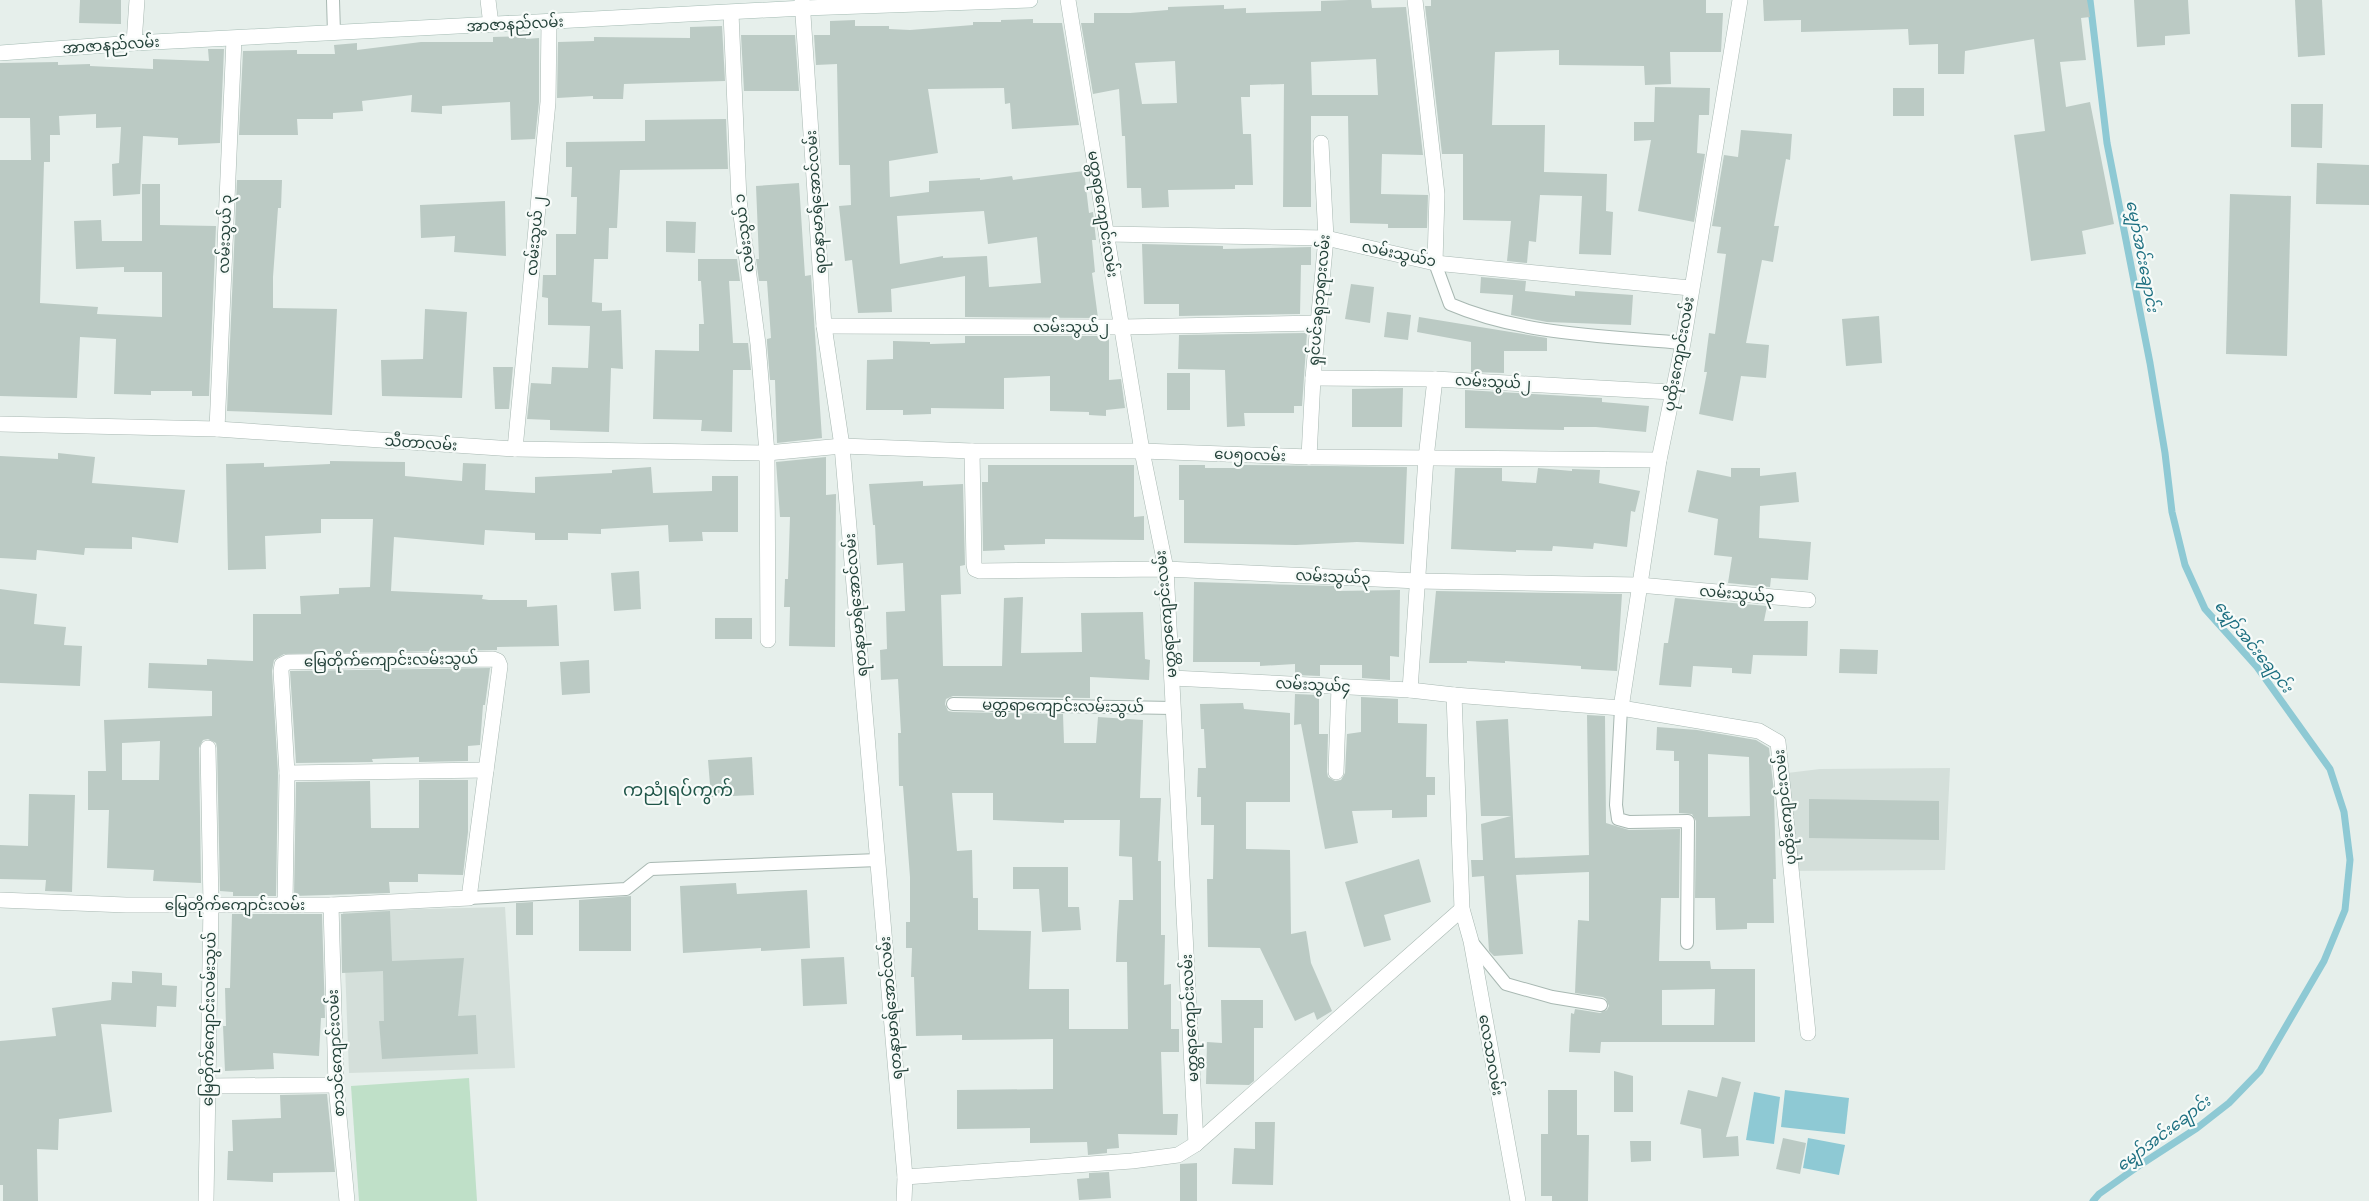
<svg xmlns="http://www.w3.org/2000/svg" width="2369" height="1201" viewBox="0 0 2369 1201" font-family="Roboto,'Noto Sans Myanmar',sans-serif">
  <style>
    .built { fill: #d4dfda }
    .green { fill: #bfe0c8 }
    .water { fill: #8ec9d4 }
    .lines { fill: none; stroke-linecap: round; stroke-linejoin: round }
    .stream { stroke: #8ec9d4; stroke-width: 7 }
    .building { fill: #bbcac4; fill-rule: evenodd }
    .service-casing { stroke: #a8b8b2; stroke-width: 14 }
    .minor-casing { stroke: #a8b8b2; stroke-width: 16 }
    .tertiary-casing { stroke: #a8b8b2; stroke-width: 16 }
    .secondary-casing { stroke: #a4bbb3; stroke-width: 16 }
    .service { stroke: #fff; stroke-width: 12 }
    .minor { stroke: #fff; stroke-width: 15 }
    .tertiary { stroke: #fff; stroke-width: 15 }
    .secondary { stroke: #fff; stroke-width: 15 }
    .labels { text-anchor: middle; stroke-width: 4.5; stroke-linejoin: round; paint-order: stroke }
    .street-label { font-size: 15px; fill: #24423a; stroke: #f7fbf9 }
    .water-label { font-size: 16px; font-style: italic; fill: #1c6f80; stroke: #f7fbf9 }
    .quarter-label { font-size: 18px; fill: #1f5548; stroke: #f7fbf9 }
  </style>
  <rect width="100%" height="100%" fill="#e6efeb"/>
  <g class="built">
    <polygon points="1950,768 1945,870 1785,871 1779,774 1820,769"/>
    <polygon points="505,907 515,1068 349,1073 343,911"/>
  </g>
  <polygon class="green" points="469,1078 477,1201 359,1201 351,1086"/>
  <g class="water">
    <polygon points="1785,1090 1849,1098 1845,1134 1781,1127"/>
    <polygon points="1754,1092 1780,1097 1774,1144 1746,1140"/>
    <polygon points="1808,1138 1845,1145 1839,1175 1803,1168"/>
  </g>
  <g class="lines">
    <polyline class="stream" points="2090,0 2107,143 2150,363 2165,453 2172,512 2185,565 2205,609 2257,667 2330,769 2344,812 2350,860 2345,910 2324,961 2260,1071 2229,1103 2197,1128 2140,1165 2099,1194 2093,1201"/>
  </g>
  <g class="building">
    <polygon points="80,0 121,0 121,24 79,23"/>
    <path d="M1349,0H1371L1372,8L1406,7L1423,155L1382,154L1381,194L1428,195L1427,228H1388V224L1350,223L1348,116H1311V207H1283L1284,84L1250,85V97H1241L1243,134H1251L1253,185H1235V189L1168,190L1169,207L1142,208L1141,188H1127L1125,136H1122L1119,89L1093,94L1081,23H1094V13H1130L1168,10V7L1224,5V9L1246,8V13L1321,11V1ZM1376,59L1378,95H1312L1311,62ZM1175,61L1177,103L1142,104L1135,63Z"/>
    <polygon points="1431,0 1706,0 1706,13 1723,13 1721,52 1670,52 1671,84 1645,85 1644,66 1559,65 1559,50 1495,52 1492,125 1545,125 1544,172 1607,174 1606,211 1613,212 1611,255 1579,254 1582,196 1540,195 1536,242 1529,241 1527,263 1507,261 1511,221 1463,220 1463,154 1442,154 1425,6 1431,6"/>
    <polygon points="1763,0 2087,0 2090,17 2081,18 2086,60 2060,62 2066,107 2090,102 2114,224 2082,231 2086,254 2031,261 2014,135 2045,131 2034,39 1965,51 1964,74 1938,74 1938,44 1909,45 1908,29 1801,32 1801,20 1764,21"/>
    <polygon points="2134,0 2188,0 2190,34 2165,36 2165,45 2137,47"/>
    <polygon points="2295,0 2322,0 2325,55 2298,57"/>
    <path d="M1033,19V23H1062L1079,125L1012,129L1010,103L1005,104L1004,88L928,89L938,153L889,161L890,197L929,192V181L980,178V180L1012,176L1013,180L1084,171L1089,213L1093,212L1096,240H1092L1095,272L1092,273L1098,318L965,317V276L891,289L892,312L858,313L852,260L845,261L839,206L851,205L850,165H839L837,64L816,65L814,35H830V21L855,20V26H889V29L910,30L973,25V22H1001V20ZM984,211L988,244L1037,237L1041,283L989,287L987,256L943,258V256L900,264L897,216Z"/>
    <polygon points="722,26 725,81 624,84 623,99 593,99 593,96 557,98 558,42 594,41 594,37 690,38 690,27"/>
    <polygon points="741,35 795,35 799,91 744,91"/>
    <polygon points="526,36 526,39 539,38 539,102 535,139 511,140 510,102 442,106 442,114 411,112 412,95 362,101 363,111 333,113 333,119 297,119 298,135 239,135 243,51 297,50 297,54 335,54 334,45 357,43 357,50 421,42 493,42 493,37"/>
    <polygon points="208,49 224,49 220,143 178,145 178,138 143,136 140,194 113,196 112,164 119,163 121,127 96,128 96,114 59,116 60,135 50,135 50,162 44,162 40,303 98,307 97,314 162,317 162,272 124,272 124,267 76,269 74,221 101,220 102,241 142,241 142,184 160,184 160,225 216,226 209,396 192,396 192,391 151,391 151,395 114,394 116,339 80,337 77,398 0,396 0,160 31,160 30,118 0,118 0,63 58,62 58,65 90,64 90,66 153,69 153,59 209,61"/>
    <polygon points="1655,87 1710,88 1709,115 1699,115 1697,153 1705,154 1694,222 1638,211 1651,140 1634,141 1634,122 1654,122"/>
    <rect x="1893" y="88" width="31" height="28"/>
    <polygon points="2291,104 2323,104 2322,148 2291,147"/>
    <polygon points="726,119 728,169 620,170 617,228 609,228 608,259 594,259 592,302 602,303 602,311 621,310 623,369 611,368 609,432 550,430 550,420 527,419 531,383 551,384 552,367 588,368 590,326 548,325 548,298 542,297 543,275 556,275 556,234 576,234 577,197 571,197 572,167 566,167 566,142 645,141 645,120"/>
    <polygon points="1741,130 1792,134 1790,160 1786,159 1774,226 1779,226 1773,262 1762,260 1746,343 1769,345 1766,378 1741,376 1733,421 1699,414 1707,372 1704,372 1709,333 1715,334 1726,254 1717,253 1721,227 1712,226 1724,155 1738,157"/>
    <polygon points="2317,163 2369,165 2369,205 2316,204"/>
    <polygon points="237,180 282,180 281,208 278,208 273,277 273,308 337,309 332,415 227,411"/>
    <polygon points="799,183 805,276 811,275 822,438 777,443 775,380 770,380 767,343 767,339 771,338 767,281 759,281 756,259 759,259 756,186"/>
    <polygon points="2230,194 2291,196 2287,356 2226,354"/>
    <polygon points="505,201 506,256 454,252 455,236 421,238 420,205"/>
    <polygon points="666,221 696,222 695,253 666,252"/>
    <polygon points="1142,244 1223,246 1223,249 1311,247 1311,265 1301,265 1300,314 1179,316 1179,304 1144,304"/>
    <polygon points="698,259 737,259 740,281 729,281 733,343 748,343 751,370 733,370 732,432 701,431 702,420 653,419 655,350 699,351 699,324 704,324 701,281 698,281"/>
    <polygon points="1481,277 1526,281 1525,291 1575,296 1575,291 1633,295 1631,325 1547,322 1511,315 1513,295 1480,293"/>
    <polygon points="1351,284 1374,287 1370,323 1345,319"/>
    <polygon points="425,309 467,312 462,398 382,396 381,360 423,359"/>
    <polygon points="1387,312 1411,315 1408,340 1384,337"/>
    <polygon points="1879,316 1882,363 1846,366 1842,319"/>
    <polygon points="1419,317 1547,338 1547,351 1504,351 1504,373 1471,372 1471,342 1417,332"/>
    <polygon points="1307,333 1302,406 1294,406 1294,413 1244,413 1245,426 1227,427 1225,370 1178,369 1179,335"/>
    <polygon points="965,336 1109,336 1109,380 1121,379 1125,408 1106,410 1106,416 1089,415 1089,412 1050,411 1050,376 1004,378 1004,409 931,408 931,414 903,415 903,410 866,410 867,360 893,359 893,341 930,342 930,344 965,343"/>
    <polygon points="493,367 513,367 509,409 495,409"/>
    <rect x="1167" y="373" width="23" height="37"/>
    <polygon points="1403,388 1402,427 1352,427 1352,389"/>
    <polygon points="1465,390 1602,398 1602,402 1649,406 1646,432 1596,427 1564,427 1564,430 1465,428"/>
    <polygon points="58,453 95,457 92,483 185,490 178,543 132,537 132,549 85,548 84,555 37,550 36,560 0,558 0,456 58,459"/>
    <polygon points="826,457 826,495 836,494 835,647 789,646 790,607 784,607 785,579 788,579 790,517 780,517 776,462"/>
    <path d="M330,461L405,462V476L462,481L463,463L486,464L485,490L535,493V477L612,473V470L651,467L653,493L712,491V476H738V532H702L703,541L669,542L668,525L601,529V534L568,533V540H535V533L485,530L484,545L394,537L391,591L483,595L482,599L489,600H527V607L557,605L559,646L497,647V650L284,654L274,660L272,671L278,773L276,896H233V892L220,891L217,748L216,743L208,739L203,740L199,748L201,883L153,881L154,870L107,868L109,810H88V771H106L104,720L212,716V691L148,688L149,663L207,665V659L253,661V614H301L300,596L339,594V588L370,587L373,519H321V533L265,536L266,569L228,570L226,464L264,463V467L330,464ZM160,741L159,780H122V743Z"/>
    <polygon points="988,465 1134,465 1134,517 1144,516 1144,540 1045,539 1045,544 1004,545 1005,550 983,551 982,482 988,482"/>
    <polygon points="1179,465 1205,465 1205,468 1242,468 1242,465 1407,467 1404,544 1357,542 1296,545 1184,543 1184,500 1179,500"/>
    <polygon points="1455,468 1502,468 1502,481 1536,483 1538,468 1572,471 1572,469 1600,470 1599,483 1640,491 1635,512 1631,511 1627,547 1594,543 1593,549 1553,546 1552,551 1516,550 1516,552 1451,549"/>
    <polygon points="1731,468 1760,468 1760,476 1796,472 1799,502 1760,506 1759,538 1811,542 1808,580 1771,578 1770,587 1728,583 1732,557 1714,555 1718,519 1688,512 1697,470 1731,477"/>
    <path d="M923,481V486L963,484L965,565L960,566L961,594L941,595L943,666H1002L1004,598L1023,597L1021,653L1082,652L1081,613L1143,612L1145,659L1150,660L1149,680L1090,677V698L953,696L946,699L945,704L948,711L953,712L1063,714L1064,743H1096L1098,717L1143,720L1140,798H1161L1158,861H1161V935H1165L1164,985L1171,984V1029H1179V1052H1161L1163,1114H1178L1177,1135L1118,1134L1119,1148L1107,1149V1153L1088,1155L1087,1142L1030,1143V1128L957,1129V1090L1053,1089V1039L962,1040V1035L916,1036L914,977H911L912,948H906V922H910V877L903,786H899L898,733H901L898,679L881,680L880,650L887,649L886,612L905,611L903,563L877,565L875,525H873L869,484ZM952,793H993V820L1064,823V820H1120L1119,856L1132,857L1133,900H1119L1117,935L1116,962H1127L1128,1029H1069V989H1029L1031,931L978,930V898H973L972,850L957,851Z"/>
    <polygon points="639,571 641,609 614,611 611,573"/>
    <polygon points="1194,582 1336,586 1336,591 1400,590 1399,657 1390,656 1390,680 1362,678 1362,665 1320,665 1320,676 1295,675 1295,664 1260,666 1260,662 1193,662"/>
    <polygon points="0,589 37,594 34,624 66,627 64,645 82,646 80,686 0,683"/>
    <polygon points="1436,591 1622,594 1617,671 1581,669 1581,666 1505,661 1505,663 1467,661 1467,663 1429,663"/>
    <polygon points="1675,598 1767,606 1764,621 1808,621 1807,656 1753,655 1751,674 1732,673 1732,668 1693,666 1691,687 1659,685 1664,643 1668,643"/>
    <rect x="715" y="618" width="37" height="21"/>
    <polygon points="1840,649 1878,650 1877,674 1839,673"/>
    <polygon points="589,660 590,693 562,695 560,662"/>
    <polygon points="490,668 485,705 483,705 480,745 468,746 468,761 419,762 419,757 372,759 373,762 296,763 290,671"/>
    <polygon points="1295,694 1319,695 1319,734 1328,734 1327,772 1328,777 1335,781 1341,780 1345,773 1347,734 1361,732 1361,697 1398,699 1398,723 1427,724 1426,777 1435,777 1435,795 1427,795 1427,817 1392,818 1392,810 1352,811 1358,843 1325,849 1301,724 1294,725"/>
    <polygon points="1243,703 1244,709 1290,713 1290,802 1246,802 1246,849 1290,850 1291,934 1306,931 1311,963 1332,1011 1317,1020 1314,1012 1295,1021 1260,948 1208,947 1207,879 1213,879 1214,825 1201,825 1201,797 1197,797 1198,768 1206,768 1204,729 1201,729 1200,704"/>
    <path d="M1587,715L1605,716L1606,823L1629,830L1680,829L1679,898H1661L1659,961H1710L1711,969H1755V1042H1601L1600,1053L1569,1052L1571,1013L1574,1014L1575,1009L1600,1013L1607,1010L1609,1006L1606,999L1603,997L1575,993L1578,920L1589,921V872L1516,875L1523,954L1494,956L1489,951L1484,876L1472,877L1471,860H1483L1481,824L1511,816H1481L1476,721L1508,719L1515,858L1589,855ZM1715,989L1714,1025H1662V990Z"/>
    <path d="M1657,727L1697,730L1756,740L1769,748L1774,792L1776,879H1773L1774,923H1747V929L1716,930L1715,898H1695L1696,821L1692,814L1679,813V761H1674V751L1656,750ZM1708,754L1749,757L1750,816L1708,817Z"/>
    <polygon points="752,757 754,795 711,797 708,760"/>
    <polygon points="419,780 468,780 468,832 463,875 418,874 418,882 389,882 390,893 294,896 296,782 370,781 371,828 419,828"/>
    <polygon points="29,794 75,795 72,892 45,891 46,880 0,879 0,845 28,846"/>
    <polygon points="1809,799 1939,801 1939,840 1809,838"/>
    <polygon points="1419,859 1431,902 1384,915 1391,940 1364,947 1345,882"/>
    <polygon points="1013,867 1068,867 1068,907 1079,907 1081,930 1042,932 1039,889 1013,889"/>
    <polygon points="736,883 737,894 807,890 810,948 761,951 761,948 683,953 680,886"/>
    <polygon points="631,896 631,951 579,951 579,900"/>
    <polygon points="533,902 533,935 516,935 516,903"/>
    <polygon points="390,911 392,961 464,958 458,1016 476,1015 478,1054 382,1059 379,1021 384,1021 383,971 342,973 341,914"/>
    <polygon points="232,914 322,914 325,1018 321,1018 319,1056 273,1053 274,1069 225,1071 223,1026 226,1026 225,988 230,988"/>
    <polygon points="844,957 847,1004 803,1006 801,959"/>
    <polygon points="132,971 162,973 162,985 177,986 176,1007 157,1006 156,1027 101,1024 112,1112 59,1119 58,1150 37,1149 38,1201 3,1201 3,1185 0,1185 0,1041 56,1036 52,1008 111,1000 112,982 132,983"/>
    <polygon points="1221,1000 1263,1000 1263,1028 1254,1028 1254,1081 1249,1085 1206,1084 1207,1042 1222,1043"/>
    <polygon points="1614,1071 1633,1076 1633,1112 1614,1112"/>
    <polygon points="1722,1077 1741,1082 1726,1137 1738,1136 1739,1156 1703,1158 1701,1129 1680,1124 1688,1090 1717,1097"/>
    <polygon points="1548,1090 1577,1090 1577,1135 1589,1135 1588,1201 1552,1201 1552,1196 1541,1196 1541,1134 1548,1134"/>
    <polygon points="327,1094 335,1172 273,1173 273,1182 227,1180 228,1151 233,1151 232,1120 281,1118 280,1095"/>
    <polygon points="1255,1122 1275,1122 1273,1185 1232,1184 1234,1148 1255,1149"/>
    <polygon points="1783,1138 1806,1143 1800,1174 1776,1169"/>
    <polygon points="1630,1141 1651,1141 1651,1161 1631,1162"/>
    <polygon points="1197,1163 1197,1201 1180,1201 1180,1164"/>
    <polygon points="1109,1172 1111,1198 1079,1200 1077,1179 1089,1178 1089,1173"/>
  </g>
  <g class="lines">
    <g class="service-casing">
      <g id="service">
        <polyline points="333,0 334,33"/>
        <path d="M1435,263L1450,304C1522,335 1606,336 1683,343"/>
        <polyline points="953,704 1173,708"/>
        <polyline points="1621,708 1616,805 1618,819 1629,822 1688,821 1687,943"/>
        <polyline points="469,898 626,889 651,869 878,860"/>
        <polyline points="1471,941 1506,984 1552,997 1601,1005"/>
      </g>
    </g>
    <g class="minor-casing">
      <g id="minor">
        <polyline points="488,0 491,25"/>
        <polyline points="1068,0 1142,451 1166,569 1196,1144"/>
        <polyline points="1415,0 1437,194 1435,263"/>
        <polyline points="731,13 739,200 758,344 767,453 768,640"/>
        <polyline points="134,43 137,0"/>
        <polyline points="1107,234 1326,238 1435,263 1690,288"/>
        <polyline points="824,326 1123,327 1318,323"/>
        <polyline points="1313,378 1435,379 1672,392"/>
        <polyline points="0,424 217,429 515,449 767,453 842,446 972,451 1142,451 1309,457 1659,460"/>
        <polyline points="217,429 234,39"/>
        <polyline points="515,449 548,102 549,23"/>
        <polyline points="972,451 974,565 975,569 980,571 1166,569 1418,581 1639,585 1808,600"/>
        <polyline points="1309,457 1313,378 1326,238 1321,143"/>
        <polyline points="1172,678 1410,690 1454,695"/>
        <polyline points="1410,690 1426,458 1435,379"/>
        <polyline points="1621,708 1659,460 1683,343 1740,0"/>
        <polyline points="1336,772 1339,687"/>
        <polyline points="287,773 486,770"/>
        <polyline points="0,900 126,905 331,905 469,898 500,666 498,661 493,659 288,662 282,665 281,671 287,773 285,904"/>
        <polyline points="331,905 336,1085 347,1201"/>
        <polyline points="208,1086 336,1085"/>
        <polyline points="905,1177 1132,1161 1178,1155 1196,1144 1462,909"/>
        <polyline points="206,1201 211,904 208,748"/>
        <polyline points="1518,1201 1471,941 1462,909 1454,695 1621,708 1759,731 1778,742 1808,1033"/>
      </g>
    </g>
    <g class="tertiary-casing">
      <polyline id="tertiary" points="802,0 824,326 842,446 905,1177 904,1201"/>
    </g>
    <g class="secondary-casing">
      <polyline id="secondary" points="0,53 134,43 804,8 1030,0"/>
    </g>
    <use href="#service" class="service"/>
    <use href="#minor" class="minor"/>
    <use href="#tertiary" class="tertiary"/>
    <use href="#secondary" class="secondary"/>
  </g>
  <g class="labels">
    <g class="street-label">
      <text transform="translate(515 24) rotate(-3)" y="5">အာဇာနည်လမ်း</text>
      <text transform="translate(111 45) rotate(-4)" y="5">အာဇာနည်လမ်း</text>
      <text transform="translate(816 202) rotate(-94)" y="5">ရတနာမာရ်အောင်လမ်း</text>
      <text transform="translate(1103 214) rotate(81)" y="5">မတ္တရာကျောင်းလမ်း</text>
      <text transform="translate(744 233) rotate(-97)" y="5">လမ်းသွယ် ၁</text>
      <text transform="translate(225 234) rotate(-88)" y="5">လမ်းသွယ် ၃</text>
      <text transform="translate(535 236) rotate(-85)" y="5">လမ်းသွယ် ၂</text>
      <text transform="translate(1399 254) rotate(12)" y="5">လမ်းသွယ်၁</text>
      <text transform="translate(1319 300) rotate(-85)" y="5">ရှင်ပင်ခရုဘုရားလမ်း</text>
      <text x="1071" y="332">လမ်းသွယ်၂</text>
      <text transform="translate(1679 354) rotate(-80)" y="5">ပုထိုးကျောင်းလမ်း</text>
      <text transform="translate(1493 382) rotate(3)" y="5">လမ်းသွယ်၂</text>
      <text transform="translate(421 443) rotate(4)" y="5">သီတာလမ်း</text>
      <text transform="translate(1250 455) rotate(2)" y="5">ပေ၅၀လမ်း</text>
      <text transform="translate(1333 577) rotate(3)" y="5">လမ်းသွယ်၃</text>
      <text transform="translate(1737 594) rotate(5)" y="5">လမ်းသွယ်၃</text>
      <text transform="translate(856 605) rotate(-95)" y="5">ရတနာမာရ်အောင်လမ်း</text>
      <text transform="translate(1166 614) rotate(-95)" y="5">မတ္တရာကျောင်းလမ်း</text>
      <text transform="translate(391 660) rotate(-1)" y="5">မြေတိုက်ကျောင်းလမ်းသွယ်</text>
      <text transform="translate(1313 685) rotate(3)" y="5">လမ်းသွယ်၄</text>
      <text transform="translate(1063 706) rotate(1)" y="5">မတ္တရာကျောင်းလမ်းသွယ်</text>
      <text transform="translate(1785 807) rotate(-96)" y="5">ပုထိုးကျောင်းလမ်း</text>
      <text x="235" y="910">မြေတိုက်ကျောင်းလမ်း</text>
      <text transform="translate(891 1008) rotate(-95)" y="5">ရတနာမာရ်အောင်လမ်း</text>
      <text transform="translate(1190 1018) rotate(-93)" y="5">မတ္တရာကျောင်းလမ်း</text>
      <text transform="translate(209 1019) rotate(-89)" y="5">မြေတိုက်ကျောင်းလမ်းသွယ်</text>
      <text transform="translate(336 1053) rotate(-93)" y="5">စာသင်ကျောင်းလမ်း</text>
      <text transform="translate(1491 1055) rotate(80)" y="5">လေသာလမ်း</text>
    </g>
    <g class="water-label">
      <text transform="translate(2143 256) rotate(79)" y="6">မျှော်အင်းချောင်း</text>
      <text transform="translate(2254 646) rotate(51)" y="6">မျှော်အင်းချောင်း</text>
      <text transform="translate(2163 1133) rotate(-37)" y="6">မျှော်အင်းချောင်း</text>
    </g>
    <g class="quarter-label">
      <text x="678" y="796">ကညုံရပ်ကွက်</text>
    </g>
  </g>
</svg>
